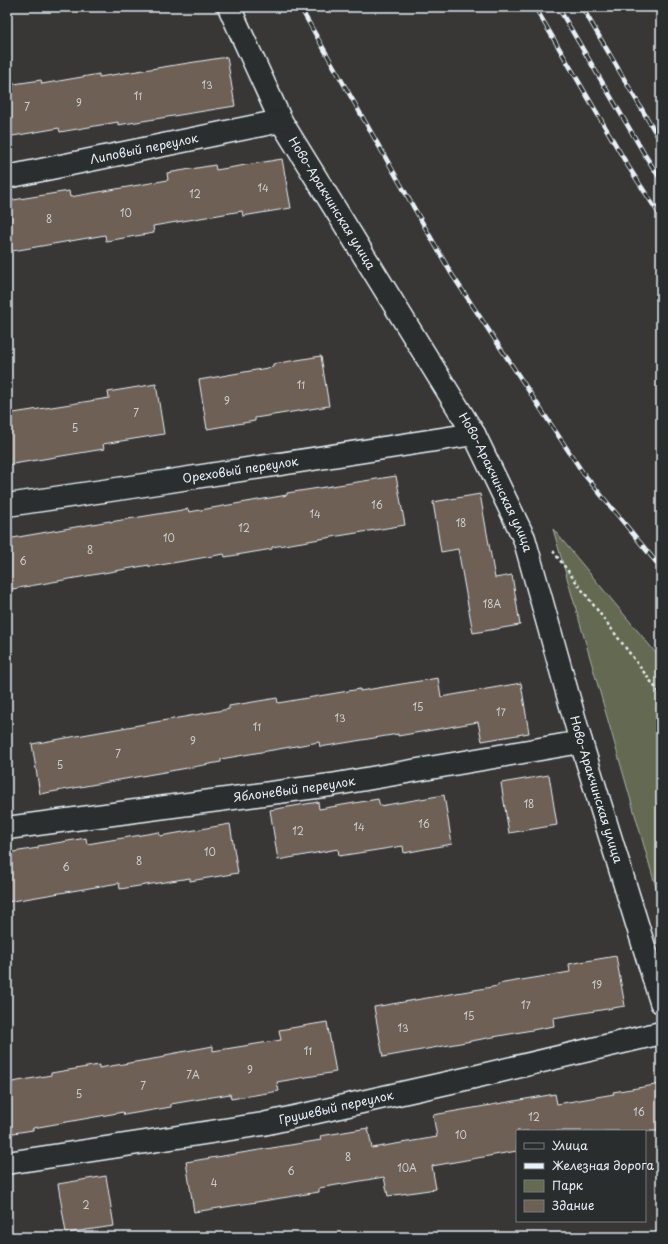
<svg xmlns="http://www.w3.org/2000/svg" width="668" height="1244" viewBox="0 0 668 1244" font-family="'Playpen Sans',sans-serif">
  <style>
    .green { fill: #646b51; stroke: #a6aea4 }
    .building { fill: #6e6054; stroke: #e8f1f8 }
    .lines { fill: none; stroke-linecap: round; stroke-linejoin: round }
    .street-casing { stroke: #e8f1f8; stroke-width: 25 }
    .path { stroke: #e8f1f8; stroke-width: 2.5; stroke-dasharray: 3 3; stroke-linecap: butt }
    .street { stroke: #2a2d2e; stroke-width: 22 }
    .rail-casing { stroke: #e8f1f8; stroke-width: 4.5 }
    .rail { stroke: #2a2d2e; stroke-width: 3; stroke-dasharray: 9; stroke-linecap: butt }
    .labels { text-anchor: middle; stroke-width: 3.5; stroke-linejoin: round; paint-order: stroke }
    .number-label { font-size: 10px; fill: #cacdcf }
    .street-label { font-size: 12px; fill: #e8f1f8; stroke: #2a2d2e }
  </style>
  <rect width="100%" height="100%" fill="#383736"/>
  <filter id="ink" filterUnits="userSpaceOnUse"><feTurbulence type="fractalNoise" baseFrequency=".025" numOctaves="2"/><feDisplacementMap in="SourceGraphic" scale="8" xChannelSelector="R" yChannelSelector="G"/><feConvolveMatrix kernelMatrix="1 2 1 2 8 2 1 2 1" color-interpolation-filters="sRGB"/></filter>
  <g filter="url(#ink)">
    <polygon class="green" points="553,529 661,659 661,905"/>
    <g class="building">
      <polygon points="227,57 235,106 118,125 118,122 60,132 59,128 7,137 7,85 41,80 42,84 99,74 99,77"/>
      <polygon points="282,159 291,208 243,216 242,211 153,226 154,233 106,241 105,235 7,252 7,201 69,191 70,197 168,180 167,173 215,165 216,170"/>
      <polygon points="321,356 329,406 255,418 255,421 207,429 199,380 273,367 273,364"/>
      <polygon points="156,384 164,434 103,444 104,449 7,465 7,414 109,398 108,392"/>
      <polygon points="396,476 405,525 272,547 272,549 225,557 224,554 149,567 149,565 7,590 7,539 110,521 110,522 188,509 189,512 287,495 287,493"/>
      <polygon points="480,494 495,578 512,575 520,625 473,633 458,549 441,552 433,502"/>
      <polygon points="438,678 441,697 521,683 529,733 482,741 478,722 398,736 398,734 320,747 319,742 221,759 221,762 40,794 32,744 229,709 229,706 277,698 278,703 360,689 360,691"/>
      <polygon points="549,775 557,825 509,833 501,783"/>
      <polygon points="444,795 452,844 404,853 403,846 339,856 338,849 278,860 270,810 318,802 319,809 378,799 380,806"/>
      <polygon points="230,824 238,873 190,881 190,878 120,889 119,883 7,902 7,853 38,848 38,846 86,838 87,844 159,832 160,836"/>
      <polygon points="616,956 625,1006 553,1018 554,1026 383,1057 374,1007 498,986 498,984 570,972 569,964"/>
      <polygon points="327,1022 336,1072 277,1082 279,1091 231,1099 230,1094 171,1104 171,1107 124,1115 123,1112 33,1128 33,1130 7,1134 7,1083 51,1075 51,1073 99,1065 99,1068 165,1057 165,1055 213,1046 213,1051 281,1040 279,1030"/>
      <polygon points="661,1084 661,1131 517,1131 517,1151 432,1166 436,1189 388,1196 384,1177 319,1188 319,1192 194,1212 186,1162 321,1140 320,1136 368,1128 372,1148 437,1137 433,1115 555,1094 557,1104 614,1094 613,1092"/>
      <polygon points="106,1176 114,1226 66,1233 58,1184"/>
    </g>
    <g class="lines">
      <g class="street-casing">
        <g id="street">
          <path id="s1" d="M229,7L281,121L474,434L524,538L581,742L661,1002"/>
          <path id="s2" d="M7,177L281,121"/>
          <path id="s3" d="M7,505L131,487L474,434"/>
          <path id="s4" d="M7,828L331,785L581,742"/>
          <path id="s5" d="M7,1163L263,1124L474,1077L661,1033"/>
        </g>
      </g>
      <polyline class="path" points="553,551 661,695"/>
      <use href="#street" class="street"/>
      <g class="rail-casing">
        <g id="rail">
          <polyline points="300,7 451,273 583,473 661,568"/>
          <polyline points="535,7 628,166 661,217"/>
          <polyline points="558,7 645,155 661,180"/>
          <polyline points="582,7 661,142"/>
        </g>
      </g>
      <use href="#rail" class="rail"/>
    </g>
  </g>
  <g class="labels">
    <g class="number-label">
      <text x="207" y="89">13</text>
      <text x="138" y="100">11</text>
      <text x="79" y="107">9</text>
      <text x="27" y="111">7</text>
      <text x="263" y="192">14</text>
      <text x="195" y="198">12</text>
      <text x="126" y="217">10</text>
      <text x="49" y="223">8</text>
      <text x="301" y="389">11</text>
      <text x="227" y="405">9</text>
      <text x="136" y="417">7</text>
      <text x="75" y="432">5</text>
      <text x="377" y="509">16</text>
      <text x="315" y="518">14</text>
      <text x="461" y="527">18</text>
      <text x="244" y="532">12</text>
      <text x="169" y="542">10</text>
      <text x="90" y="554">8</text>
      <text x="23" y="565">6</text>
      <text x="492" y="608">18А</text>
      <text x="418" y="711">15</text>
      <text x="501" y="716">17</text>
      <text x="340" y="722">13</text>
      <text x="257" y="731">11</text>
      <text x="193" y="745">9</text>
      <text x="118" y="758">7</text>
      <text x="60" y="769">5</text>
      <text x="529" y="808">18</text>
      <text x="424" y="828">16</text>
      <text x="359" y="831">14</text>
      <text x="298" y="835">12</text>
      <text x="210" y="856">10</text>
      <text x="139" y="865">8</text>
      <text x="66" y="871">6</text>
      <text x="597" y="989">19</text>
      <text x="526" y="1009">17</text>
      <text x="469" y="1020">15</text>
      <text x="403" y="1032">13</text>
      <text x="308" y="1055">11</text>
      <text x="250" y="1074">9</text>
      <text x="193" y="1079">7А</text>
      <text x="143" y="1090">7</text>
      <text x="79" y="1098">5</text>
      <text x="639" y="1116">16</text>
      <text x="534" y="1121">12</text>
      <text x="461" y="1139">10</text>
      <text x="348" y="1161">8</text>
      <text x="407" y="1172">10А</text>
      <text x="291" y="1175">6</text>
      <text x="214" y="1187">4</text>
      <text x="86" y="1209">2</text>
    </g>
    <g class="street-label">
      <text dy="4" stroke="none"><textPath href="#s2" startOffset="140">Липовый переулок</textPath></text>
      <text dy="4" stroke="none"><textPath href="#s1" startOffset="222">Ново-Аракчинская улица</textPath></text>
      <text dy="4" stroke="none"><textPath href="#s3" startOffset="236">Ореховый переулок</textPath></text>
      <text dy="4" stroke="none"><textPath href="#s1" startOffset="546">Ново-Аракчинская улица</textPath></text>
      <text dy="4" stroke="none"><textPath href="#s4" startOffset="290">Яблоневый переулок</textPath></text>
      <text dy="4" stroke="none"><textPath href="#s1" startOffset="870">Ново-Аракчинская улица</textPath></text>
      <text dy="4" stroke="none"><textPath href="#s5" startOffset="334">Грушевый переулок</textPath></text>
    </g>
  </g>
  <rect width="668" height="1244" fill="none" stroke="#2a2d2e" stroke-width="24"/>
  <rect x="12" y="12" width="644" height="1220" fill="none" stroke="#e8f1f8" stroke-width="1.5" filter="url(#ink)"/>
  <rect x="516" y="1130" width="130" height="92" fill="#2a2d2e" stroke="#767b7f"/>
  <rect x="524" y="1143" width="20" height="6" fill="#2a2d2e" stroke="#767b7f"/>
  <text x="552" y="1150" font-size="12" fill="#e8f1f8">Улица</text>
  <rect x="524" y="1163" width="20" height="6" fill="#e8f1f8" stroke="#767b7f"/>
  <text x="552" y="1170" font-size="12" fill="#e8f1f8">Железная дорога</text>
  <rect x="524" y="1180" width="20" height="12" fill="#646b51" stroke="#767b7f"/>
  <text x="552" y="1190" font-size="12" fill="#e8f1f8">Парк</text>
  <rect x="524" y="1200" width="20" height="12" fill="#6e6054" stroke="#767b7f"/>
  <text x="552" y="1210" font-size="12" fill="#e8f1f8">Здание</text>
</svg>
